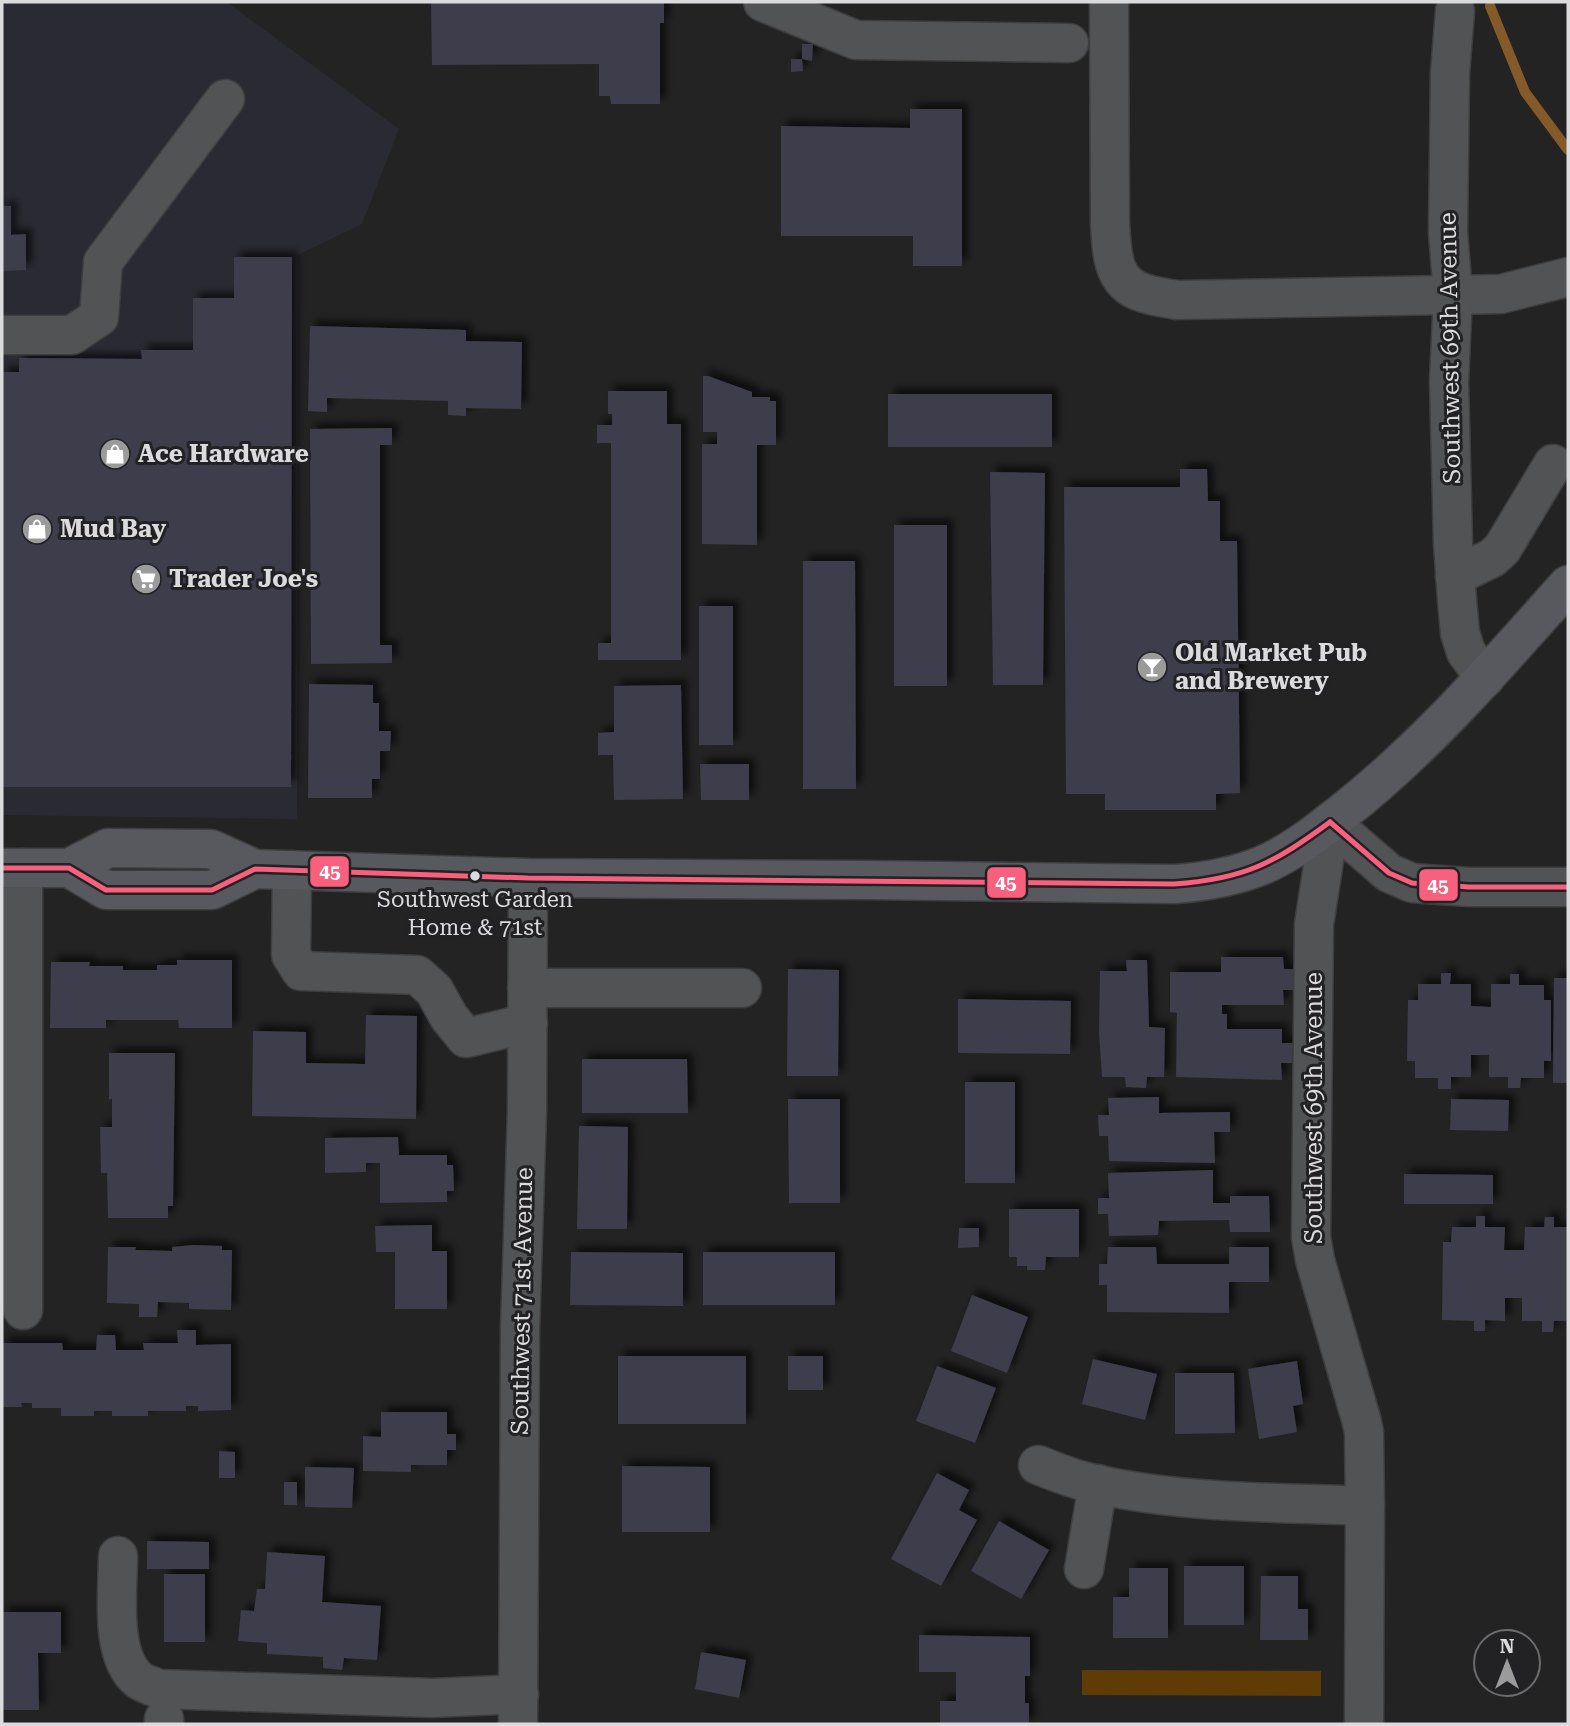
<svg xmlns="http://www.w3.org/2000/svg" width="1570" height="1726" viewBox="0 0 1570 1726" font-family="'Roboto Serif',serif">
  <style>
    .built { fill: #2a2a32 }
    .green { fill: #5f3b06 }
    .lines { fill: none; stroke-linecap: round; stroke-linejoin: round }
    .stream { stroke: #845b28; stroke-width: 10 }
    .building { fill: #3e3d4b; filter: url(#shadow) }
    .minor-casing { stroke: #3e3e3f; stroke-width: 41 }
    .major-casing { stroke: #3e3e3f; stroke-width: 41 }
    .minor { stroke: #525354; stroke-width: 38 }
    .major { stroke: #58585f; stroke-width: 38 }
    .bus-1-casing { stroke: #222225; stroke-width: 10 }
    .bus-1 { stroke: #f8607d; stroke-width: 5 }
    .bus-dot { fill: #dbdbdd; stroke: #222225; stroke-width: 2.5 }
    .labels { text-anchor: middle; stroke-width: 6; stroke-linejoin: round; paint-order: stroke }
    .bus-label { font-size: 22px; fill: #dbdbdd; stroke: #222225 }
    .street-label { font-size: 24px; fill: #dbdbdd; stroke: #222225 }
    .poi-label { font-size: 24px; font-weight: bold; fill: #dbdbdd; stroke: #222225; text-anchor: start }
    .line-badge { stroke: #222225; stroke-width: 2.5 }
    .badge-label { font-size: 19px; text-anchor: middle; font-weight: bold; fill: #fff }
  </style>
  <defs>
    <filter id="shadow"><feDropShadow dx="6" dy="-6" stdDeviation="3.5" flood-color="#0009"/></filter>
  </defs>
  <rect width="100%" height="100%" fill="#232324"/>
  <polygon class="built" points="2,2 227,2 399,129 362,224 298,255 297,819 2,815"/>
  <polygon class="green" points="1082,1670 1321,1671 1321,1696 1082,1695"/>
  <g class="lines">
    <polyline class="stream" points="1490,6 1525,92 1568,150"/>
  </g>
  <g class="building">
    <polygon points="431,2 664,2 664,23 660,23 660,104 611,104 610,96 599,96 599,64 432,65"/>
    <polygon points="802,44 813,44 812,61 802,59"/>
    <polygon points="791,59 802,59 803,71 791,72"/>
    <polygon points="910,109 962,109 962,266 913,266 913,236 781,236 781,126 910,128"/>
    <polygon points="2,206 11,206 11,235 26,234 26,270 2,271"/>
    <polygon points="234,257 292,257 291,787 2,787 2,372 19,372 19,358 142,359 141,350 193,350 193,298 234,298"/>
    <polygon points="310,326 466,330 466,341 522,342 521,409 466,408 466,416 448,415 448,401 327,398 327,412 308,411"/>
    <polygon points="703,376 708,376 752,392 752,397 770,397 770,401 776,401 776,445 757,445 757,545 702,544 702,444 717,444 717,432 703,432"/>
    <polygon points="608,391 667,391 667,424 681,424 681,660 598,660 598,643 611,643 611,443 597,443 597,425 612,425 612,414 608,414"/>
    <rect x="888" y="394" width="164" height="53"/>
    <polygon points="392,428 392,445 380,445 380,645 392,645 392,663 311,664 310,429"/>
    <polygon points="1180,469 1207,469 1208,501 1220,501 1220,541 1237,541 1240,793 1216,794 1216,810 1105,810 1105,794 1066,794 1064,487 1180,487"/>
    <polygon points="990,472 1045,473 1043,685 993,685"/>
    <rect x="894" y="525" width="53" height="161"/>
    <polygon points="803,561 855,561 856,789 803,789"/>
    <rect x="699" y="606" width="34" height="139"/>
    <polygon points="309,684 373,685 373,703 379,703 379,731 391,731 390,751 380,751 380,779 372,779 372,798 308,798"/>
    <polygon points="681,685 683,799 614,800 613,755 598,755 598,733 614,732 614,686"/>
    <polygon points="700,764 749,764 749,800 701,800"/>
    <polygon points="1221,957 1283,957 1284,969 1295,969 1294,990 1283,990 1284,1005 1222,1005 1222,1014 1227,1014 1227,1029 1282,1029 1282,1043 1293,1043 1292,1063 1281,1063 1282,1080 1176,1077 1177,1013 1170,1012 1170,972 1221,972"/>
    <polygon points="177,960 232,960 232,1028 179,1028 178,1020 106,1020 106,1028 50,1028 51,962 90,962 89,966 123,966 123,970 157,970 157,965 177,965"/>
    <polygon points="1126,960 1147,960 1149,1027 1165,1028 1164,1077 1147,1077 1146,1088 1126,1087 1125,1077 1102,1077 1099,1032 1100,971 1127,971"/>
    <polygon points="788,969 839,970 838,1076 787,1076"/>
    <polygon points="1441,973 1451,973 1450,984 1471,984 1471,1006 1491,1007 1491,984 1510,984 1510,974 1519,974 1519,985 1544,985 1544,1000 1551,1000 1551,1061 1544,1061 1544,1078 1521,1078 1520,1088 1508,1088 1508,1077 1489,1077 1489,1055 1471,1055 1471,1077 1451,1077 1451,1089 1438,1089 1438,1078 1415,1078 1415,1061 1407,1061 1408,1000 1418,1000 1418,984 1441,984"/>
    <polygon points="1554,978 1568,978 1568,1083 1553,1083"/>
    <polygon points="958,999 1071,1001 1070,1054 958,1053"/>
    <polygon points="366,1015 417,1016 416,1119 252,1116 253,1031 306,1032 306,1063 365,1064"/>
    <polygon points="109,1053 175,1053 173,1206 168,1206 168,1218 108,1218 107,1173 101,1173 100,1127 112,1127 112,1099 109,1099"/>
    <polygon points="582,1059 687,1059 688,1113 582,1113"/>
    <rect x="965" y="1082" width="50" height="101"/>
    <polygon points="1159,1097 1159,1113 1230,1112 1230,1132 1214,1132 1215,1163 1109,1161 1108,1136 1099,1136 1098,1115 1109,1115 1108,1098"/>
    <polygon points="788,1099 840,1099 840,1203 789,1203"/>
    <polygon points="1451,1099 1509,1100 1508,1131 1450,1130"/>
    <polygon points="579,1126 628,1127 627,1229 577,1229"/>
    <polygon points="398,1137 399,1155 447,1155 447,1165 453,1165 454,1191 447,1191 447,1202 380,1203 380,1163 366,1163 366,1172 325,1173 325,1138"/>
    <polygon points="1213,1170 1213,1203 1230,1203 1230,1196 1269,1196 1270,1232 1230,1232 1229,1220 1159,1221 1158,1235 1109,1236 1108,1214 1098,1214 1098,1198 1109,1198 1108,1173"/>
    <polygon points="1404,1174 1493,1175 1493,1204 1404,1204"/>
    <polygon points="1009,1209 1079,1209 1079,1257 1046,1257 1045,1270 1027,1270 1027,1266 1017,1266 1017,1257 1009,1257"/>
    <polygon points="1476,1216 1485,1216 1485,1227 1505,1227 1504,1250 1524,1250 1525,1227 1544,1227 1545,1217 1554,1217 1554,1227 1568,1227 1568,1321 1554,1321 1553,1332 1542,1332 1542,1321 1522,1321 1522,1298 1505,1298 1505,1321 1485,1320 1485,1331 1474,1331 1474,1321 1442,1320 1443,1242 1451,1242 1452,1227 1476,1227"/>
    <polygon points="432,1225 432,1251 447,1251 447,1309 395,1309 395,1252 376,1252 375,1226"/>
    <polygon points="959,1228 979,1228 979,1247 958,1248"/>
    <polygon points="193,1245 222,1246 222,1250 232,1250 231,1310 189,1309 189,1303 158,1302 157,1317 139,1317 139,1304 107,1303 108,1247 136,1247 135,1250 172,1251 172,1247"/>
    <polygon points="1108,1247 1156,1247 1157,1264 1229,1264 1229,1247 1269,1247 1269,1282 1229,1282 1229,1313 1107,1312 1107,1285 1099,1285 1099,1264 1107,1264"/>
    <polygon points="571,1252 683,1253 683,1306 570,1305"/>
    <rect x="703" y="1252" width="132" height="53"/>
    <polygon points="972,1295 1028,1317 1007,1373 951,1351"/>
    <polygon points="177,1330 196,1330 196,1345 231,1344 231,1410 198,1411 198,1406 186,1406 186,1411 148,1411 148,1416 112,1416 112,1411 94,1411 94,1416 61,1416 61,1408 32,1408 32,1403 21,1403 22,1407 2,1407 2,1343 62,1343 63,1350 96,1350 97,1335 115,1335 116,1350 144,1350 143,1343 178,1343"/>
    <rect x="618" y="1356" width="128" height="68"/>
    <rect x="788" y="1356" width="35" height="34"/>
    <polygon points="1093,1359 1157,1374 1145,1420 1082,1404"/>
    <polygon points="1297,1361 1303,1404 1293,1406 1297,1432 1259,1439 1248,1369"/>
    <polygon points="937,1366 996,1388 975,1443 916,1421"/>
    <polygon points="1175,1373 1234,1373 1235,1433 1175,1434"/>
    <polygon points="381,1412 447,1412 447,1434 456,1434 456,1450 447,1450 447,1465 411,1465 411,1472 363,1471 363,1436 381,1437"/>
    <polygon points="219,1451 235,1452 235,1478 219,1478"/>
    <polygon points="622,1466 710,1467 710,1532 622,1532"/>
    <polygon points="305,1467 354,1468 352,1508 305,1507"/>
    <polygon points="937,1473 969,1490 959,1510 977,1520 941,1586 891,1559"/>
    <rect x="284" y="1482" width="13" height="23"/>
    <polygon points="999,1521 1049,1550 1021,1599 971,1571"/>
    <polygon points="147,1541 209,1542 209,1569 147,1569"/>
    <polygon points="267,1552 325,1556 322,1602 381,1606 377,1660 344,1658 342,1670 323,1668 323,1657 267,1654 267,1643 238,1641 241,1610 254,1611 257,1589 265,1589"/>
    <rect x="1184" y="1566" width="60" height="59"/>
    <polygon points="1129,1568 1168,1568 1168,1638 1113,1638 1113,1597 1129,1597"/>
    <rect x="164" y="1574" width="41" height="68"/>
    <polygon points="1261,1576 1298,1576 1298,1609 1308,1609 1308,1640 1260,1640"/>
    <polygon points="2,1612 61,1612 61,1653 38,1653 39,1710 2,1710"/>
    <polygon points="919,1635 1030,1637 1030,1676 1025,1676 1025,1703 1029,1703 1029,1724 940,1724 940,1701 956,1701 956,1672 919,1672"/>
    <polygon points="701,1652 746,1660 739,1698 695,1689"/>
  </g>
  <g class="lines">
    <g class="minor-casing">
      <g id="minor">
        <polyline points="763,2 856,40 1069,43"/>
        <path d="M1109,2L1110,223C1112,251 1111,284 1144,293C1155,297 1166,298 1177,300L1501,294L1568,277"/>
        <polyline points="1455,11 1450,73 1448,232 1453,295 1449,381 1453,543 1457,600 1460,633 1466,652 1485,678"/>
        <polyline points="2,335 72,335 99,317 103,262 225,99"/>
        <polyline points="1455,576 1492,558 1502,549 1553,464"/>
        <polyline points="1330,822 1314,924 1311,1237 1315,1260 1361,1419 1364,1432 1365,1506 1364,1724"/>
        <polyline points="1330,822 1389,873 1412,883 1469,887 1568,887"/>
        <polyline points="292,870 291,955 301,971 417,975 434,990 449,1017 466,1038 528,1023"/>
        <polyline points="527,988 742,988"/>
        <polyline points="23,1310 23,868"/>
        <path d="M1038,1465C1053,1471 1068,1477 1083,1481C1175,1504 1272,1502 1365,1506"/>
        <path d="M118,1556C118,1591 109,1656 139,1680C144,1684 153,1686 159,1689L432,1698L519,1694"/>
        <polyline points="1084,1569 1098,1484"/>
        <polyline points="164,1724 164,1719"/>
        <polyline points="518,1724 520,1330 527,1110 528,878"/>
      </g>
    </g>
    <g class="major-casing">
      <g id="major">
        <path d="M2,868H69L108,848L211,849L255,869L528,878L867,880L1174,884C1205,882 1234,877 1263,865C1291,853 1318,832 1343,812C1427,746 1496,665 1568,585"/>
        <polyline points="69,868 106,890 212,890 255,869"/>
      </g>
    </g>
    <use href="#minor" class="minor"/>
    <use href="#major" class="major"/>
    <g class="bus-1-casing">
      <g id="bus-1">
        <polyline points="1330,822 1389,873 1412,883 1469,887 1568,887"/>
        <path d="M2,868H69L106,890H212L255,869L528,878L1174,884C1245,879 1274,863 1330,822"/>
      </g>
    </g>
    <use href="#bus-1" class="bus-1"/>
  </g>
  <defs>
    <g id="shop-disc" transform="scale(1.575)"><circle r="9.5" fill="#9b9b9c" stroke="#222225"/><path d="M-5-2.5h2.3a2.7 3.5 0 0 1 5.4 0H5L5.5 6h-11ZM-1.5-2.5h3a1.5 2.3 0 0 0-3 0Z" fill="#fff"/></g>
    <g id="supermarket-disc" transform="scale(1.575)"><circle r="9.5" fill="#9b9b9c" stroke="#222225"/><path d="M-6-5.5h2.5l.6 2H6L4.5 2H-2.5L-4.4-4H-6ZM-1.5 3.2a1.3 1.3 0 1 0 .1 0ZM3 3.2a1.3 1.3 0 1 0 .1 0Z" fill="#fff"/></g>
    <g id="bar-disc" transform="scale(1.575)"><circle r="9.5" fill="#9b9b9c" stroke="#222225"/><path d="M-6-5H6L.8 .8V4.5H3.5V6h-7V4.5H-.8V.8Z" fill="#fff"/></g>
  </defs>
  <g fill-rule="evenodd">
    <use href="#shop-disc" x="115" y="454"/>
    <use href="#shop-disc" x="37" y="529"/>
    <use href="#supermarket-disc" x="146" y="579"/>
    <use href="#bar-disc" x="1152" y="667"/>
  </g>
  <circle class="bus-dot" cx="475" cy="876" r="6"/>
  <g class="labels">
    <g class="bus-label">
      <text x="475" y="907">Southwest Garden<tspan x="475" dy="28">Home &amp; 71st</tspan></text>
    </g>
    <g class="street-label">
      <text transform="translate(1450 348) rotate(-91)" y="8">Southwest 69th Avenue</text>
      <text transform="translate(1314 1108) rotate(-90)" y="8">Southwest 69th Avenue</text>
      <text transform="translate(522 1301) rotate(-89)" y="8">Southwest 71st Avenue</text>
    </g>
    <g class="poi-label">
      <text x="138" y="462">Ace Hardware</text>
      <text x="60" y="537">Mud Bay</text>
      <text x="169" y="587">Trader Joe's</text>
      <text x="1175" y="661">Old Market Pub<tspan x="1175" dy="28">and Brewery</tspan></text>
    </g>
  </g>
  <g class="line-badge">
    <rect x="309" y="855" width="41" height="33" rx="7" fill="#f8607d"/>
    <rect x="986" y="866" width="41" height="33" rx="7" fill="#f8607d"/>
    <rect x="1418" y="868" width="41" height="34" rx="7" fill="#f8607d"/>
  </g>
  <g class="badge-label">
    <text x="330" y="878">45</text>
    <text x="1006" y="889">45</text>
    <text x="1438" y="892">45</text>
  </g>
  <rect width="1570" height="1726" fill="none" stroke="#dbdbdd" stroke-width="7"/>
  <g transform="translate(1507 1663)"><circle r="33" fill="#222225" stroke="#6c6c6f" stroke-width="2"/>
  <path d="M0-5L12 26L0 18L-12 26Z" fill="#9b9b9c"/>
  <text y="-10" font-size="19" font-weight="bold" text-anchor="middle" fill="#dbdbdd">N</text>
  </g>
</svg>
